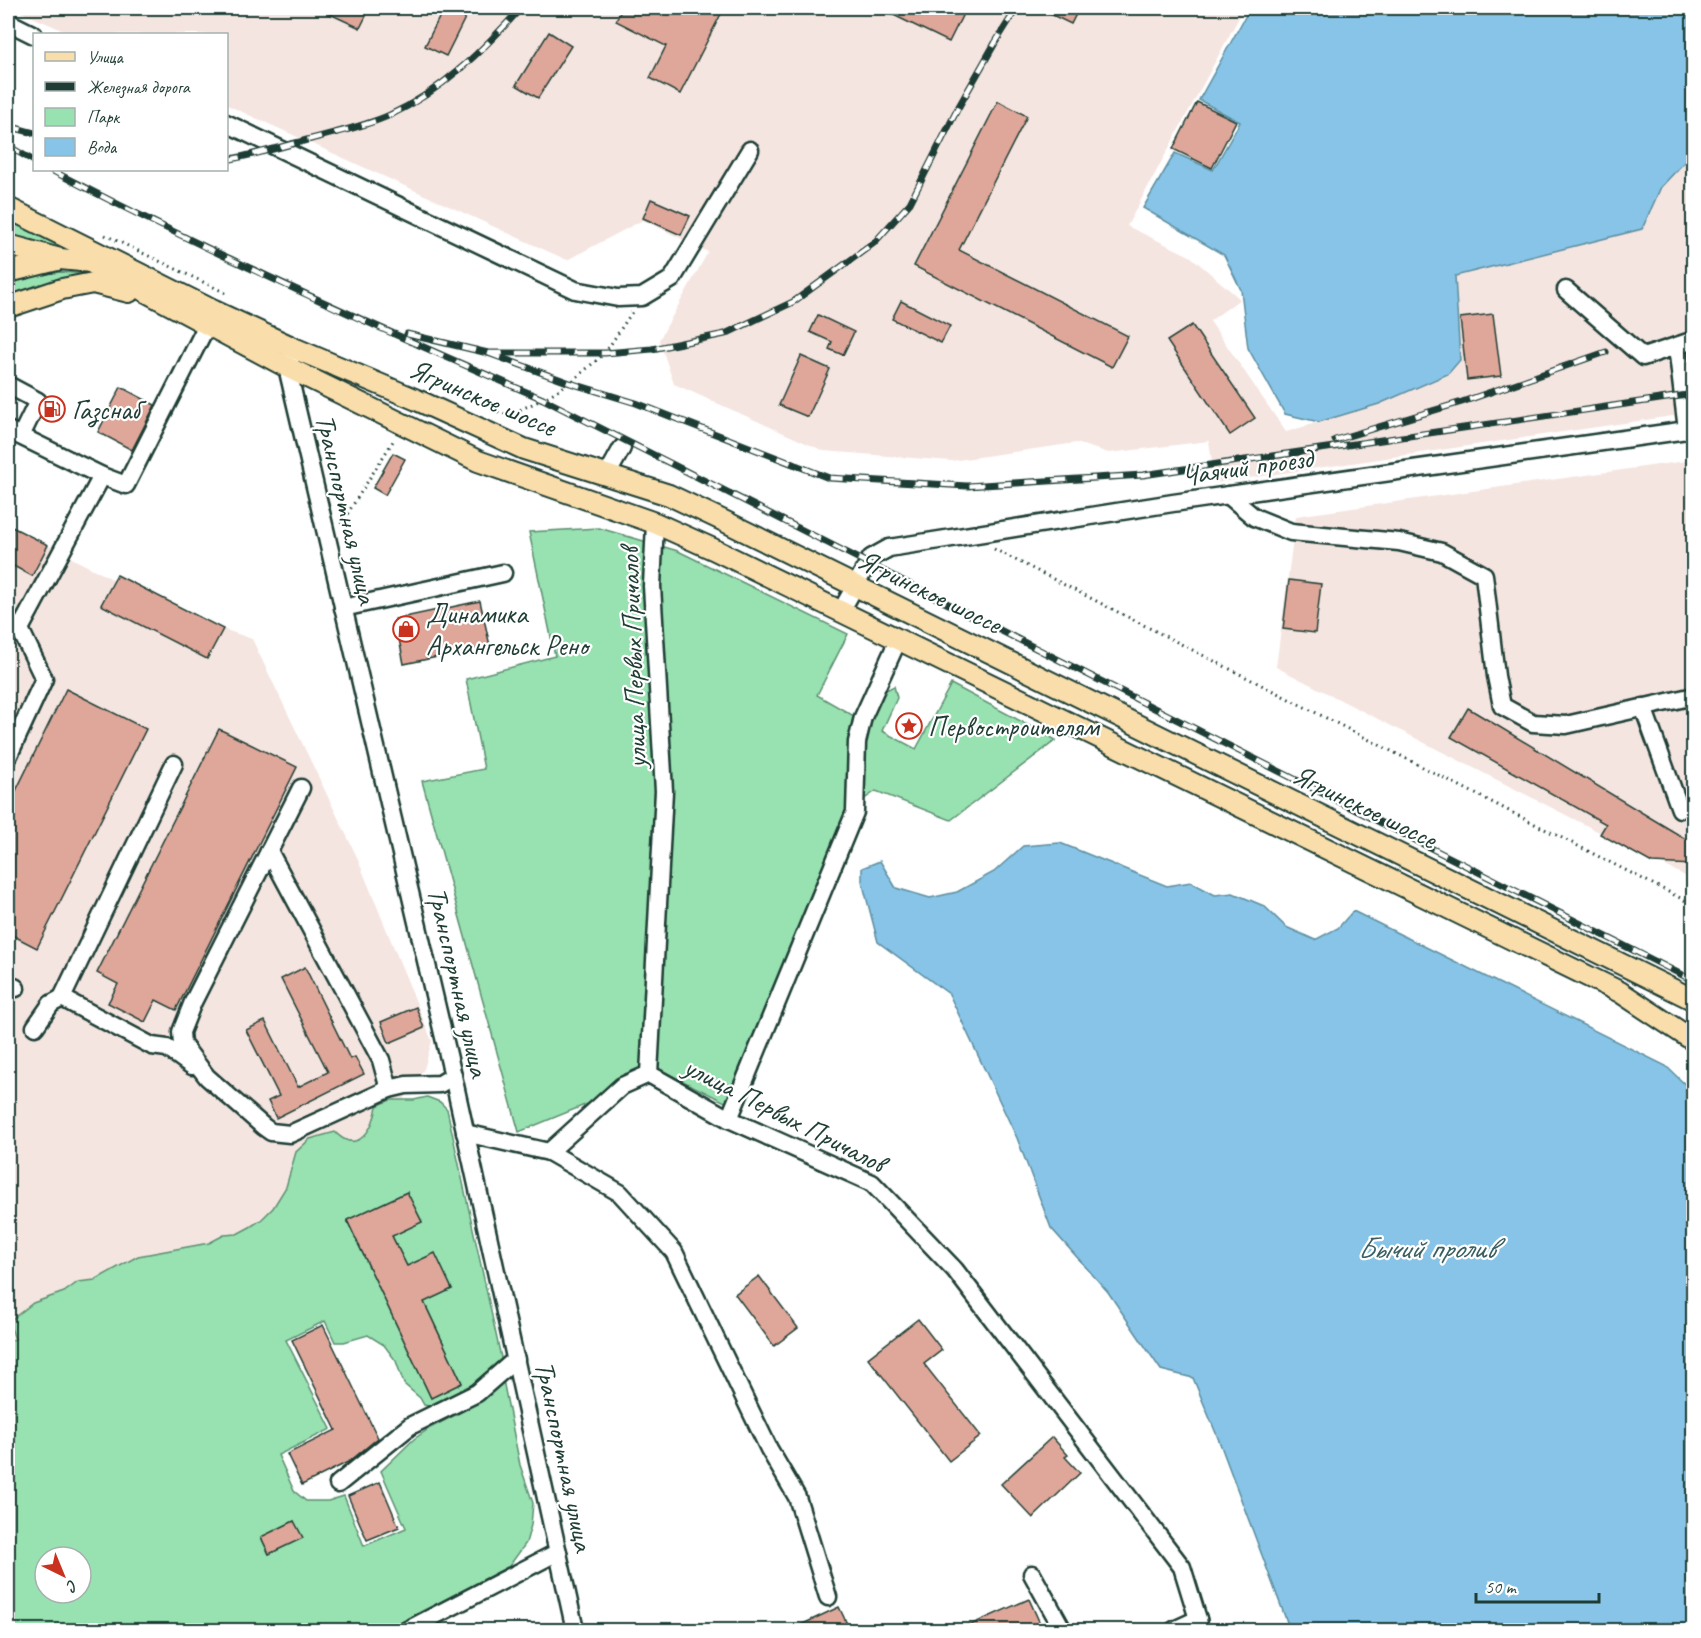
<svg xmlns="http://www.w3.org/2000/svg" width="1701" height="1638" viewBox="0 0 1701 1638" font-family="Caveat,sans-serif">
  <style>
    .built { fill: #f5e5e0 }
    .green { fill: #98e1b0; stroke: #5c8f72; stroke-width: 1.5; fill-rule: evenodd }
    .water { fill: #87c4e7; stroke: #5d8e9f; stroke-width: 1.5 }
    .building { fill: #dfa799; stroke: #1f3d34; stroke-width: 1.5 }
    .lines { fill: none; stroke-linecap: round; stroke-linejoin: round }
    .minor-casing { stroke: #1f3d34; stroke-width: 21 }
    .major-casing { stroke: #1f3d34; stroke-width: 24 }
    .path { stroke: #1f3d34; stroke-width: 3; stroke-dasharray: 1.5 4.5; stroke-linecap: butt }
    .minor { stroke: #fff; stroke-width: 16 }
    .major { stroke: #f9deab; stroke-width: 20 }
    .rail-casing { stroke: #1f3d34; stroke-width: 7 }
    .rail { stroke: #fff; stroke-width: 4.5; stroke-dasharray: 14; stroke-linecap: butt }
    .labels { text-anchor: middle; stroke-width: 4.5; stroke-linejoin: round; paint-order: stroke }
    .street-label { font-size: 28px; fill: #1f3d34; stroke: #fff }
    .poi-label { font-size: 28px; fill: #1f3d34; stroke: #fff; text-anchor: start }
    .water-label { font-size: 30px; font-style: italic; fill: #395f61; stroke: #fff }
  </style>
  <rect width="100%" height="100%" fill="#fff"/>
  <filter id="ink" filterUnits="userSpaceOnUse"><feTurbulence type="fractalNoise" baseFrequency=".0167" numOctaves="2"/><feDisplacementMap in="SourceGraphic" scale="12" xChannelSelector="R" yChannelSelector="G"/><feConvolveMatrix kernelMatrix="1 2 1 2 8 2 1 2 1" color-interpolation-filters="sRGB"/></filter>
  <g filter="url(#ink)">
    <g class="built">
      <polygon points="12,8 1244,8 1127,226 1190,256 1240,299 1210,321 1286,432 1379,404 1460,360 1455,276 1642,229 1661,187 1693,153 1693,413 1215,483 1209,441 1109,453 1076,443 951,461 824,451 674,384 659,340 708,252 643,220 567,260 227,105 226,34 71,34"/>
      <polygon points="1693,460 1693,880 1276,667 1296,516"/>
      <polygon points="8,525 114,580 101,605 207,659 223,629 252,639 356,855 432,1041 424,1069 269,1299 8,1425"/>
    </g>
    <g class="green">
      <polygon points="8,216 94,256 8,238"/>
      <polygon points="60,272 89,274 110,278 8,302 8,279"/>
      <polygon points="599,528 678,551 848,634 817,695 866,723 882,692 894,686 897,698 882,731 916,749 951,684 1056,740 951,820 876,791 850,809 729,1104 665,1072 519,1132 422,781 484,769 466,679 555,656 529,532"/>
      <path d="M427,1097L440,1102L447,1109L502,1362L471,1389L434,1407L424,1405L420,1398L404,1384L396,1361L384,1345L368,1335L344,1342H335L325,1321L286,1340L331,1429L278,1455L294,1491L306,1501H328L344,1496L364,1546L406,1528L381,1471L414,1439L430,1428L465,1410L486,1396L503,1380L520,1465L533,1503L531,1525L526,1543L502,1576L396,1630H8V1342L15,1339L11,1328V1320L33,1303L64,1292L78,1282L95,1280L138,1256L209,1243L224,1235L237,1234L250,1227L261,1220L273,1208L286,1187L296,1152L310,1139L335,1132C358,1156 374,1128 377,1106L390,1100H414ZM407,1192L422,1222L392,1236L407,1266L452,1289L424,1302L462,1383L431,1398L347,1220ZM294,1521L302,1538L269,1554L261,1537ZM45,1557H81V1593H45Z"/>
    </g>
    <g class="water">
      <polygon points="1250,8 1693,8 1693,153 1661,187 1642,229 1455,276 1460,360 1448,374 1379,404 1319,422 1285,414 1248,348 1241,290 1224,255 1143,208 1175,153 1213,170 1240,122 1199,100"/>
      <polygon points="1060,843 1167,886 1191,882 1215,895 1233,893 1264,906 1286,927 1315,940 1338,928 1353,911 1666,1066 1693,1092 1693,1630 1290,1630 1218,1438 1193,1378 1161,1370 1108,1292 1051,1228 1017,1138 949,994 878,942 862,881 862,868 880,861 896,888 930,898 957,892 994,872 1023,846"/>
    </g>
    <g class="building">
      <polygon points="317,8 370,8 360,28"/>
      <polygon points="444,8 470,8 446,56 425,46"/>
      <polygon points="622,8 724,8 680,94 650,78 666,46 616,21"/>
      <polygon points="879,8 966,8 949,42"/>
      <polygon points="1038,8 1079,8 1071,24"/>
      <polygon points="549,32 571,46 538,98 516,85"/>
      <polygon points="998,101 1027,116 959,250 1128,336 1112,367 914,266"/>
      <polygon points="1197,102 1236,121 1212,168 1173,149"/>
      <polygon points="651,199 690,216 681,235 643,218"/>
      <polygon points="901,301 950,326 941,343 892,319"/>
      <polygon points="1493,314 1501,376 1467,380 1460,318"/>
      <polygon points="818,315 854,332 843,355 829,349 832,342 810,332"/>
      <polygon points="1192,325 1255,418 1230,435 1167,341"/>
      <polygon points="801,356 830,369 808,417 779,405"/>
      <polygon points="121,387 155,405 132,450 98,432"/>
      <polygon points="393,453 405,459 385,495 373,488"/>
      <polygon points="8,525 48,545 32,576 8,563"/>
      <polygon points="117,575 223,629 207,659 101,605"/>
      <polygon points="1289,580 1321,584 1315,633 1283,629"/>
      <polygon points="480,601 490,646 404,664 395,619"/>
      <polygon points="66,689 146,729 37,948 8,933 8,807"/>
      <polygon points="1468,708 1694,844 1694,865 1652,863 1600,834 1606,824 1451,737"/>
      <polygon points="219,729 297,767 176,1010 156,1000 145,1022 108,1003 118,984 97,973"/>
      <polygon points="305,967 350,1059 355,1057 364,1074 276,1118 268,1101 279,1096 246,1030 265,1021 298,1087 328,1072 281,979"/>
      <polygon points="416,1007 424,1028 389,1043 381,1022"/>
      <polygon points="407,1192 422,1222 392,1236 407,1266 435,1253 452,1289 424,1302 462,1383 431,1398 347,1220"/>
      <polygon points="759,1276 798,1328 774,1346 735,1294"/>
      <polygon points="918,1319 942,1350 924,1364 981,1436 949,1461 868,1358"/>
      <polygon points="323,1325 378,1438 350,1461 302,1485 287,1454 336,1430 292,1340"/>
      <polygon points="1052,1437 1068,1455 1065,1457 1080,1473 1033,1518 1001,1484"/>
      <polygon points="380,1482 399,1527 367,1540 348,1496"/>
      <polygon points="294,1521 303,1538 269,1554 261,1537"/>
      <polygon points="1029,1599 1043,1630 959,1630"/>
      <polygon points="839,1607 850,1630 790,1630"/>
    </g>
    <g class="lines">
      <g class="minor-casing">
        <g id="minor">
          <polyline points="8,22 34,35"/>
          <polyline points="226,123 575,290 618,298 642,297 672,279 750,150"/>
          <polyline points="1566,290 1643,357 1694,340"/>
          <polyline points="1677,346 1687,430"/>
          <polyline points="291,358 287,367 453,1076 575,1630"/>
          <polyline points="8,385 38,401 21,436"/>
          <polyline points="8,430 102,476 126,485 212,315"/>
          <polyline points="607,475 622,448"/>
          <polyline points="1228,495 1254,517 1291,532 1399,542 1442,552 1484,575 1496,676 1502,706 1533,723 1566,725 1694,696"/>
          <polyline points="655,523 652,586 664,791 649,1074 729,1119 872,1183 955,1270 1182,1567 1198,1619 1200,1630"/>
          <polyline points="343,608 503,573"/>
          <polyline points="841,611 871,558 889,548 1173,503 1694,429"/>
          <polyline points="8,622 20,629 44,679 8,757"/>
          <polyline points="20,629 102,476"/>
          <polyline points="1643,707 1680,809 1694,806"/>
          <polyline points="301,788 193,1002 181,1032 182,1044 207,1077 264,1127 271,1132 290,1134 389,1089 406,1085 440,1084 453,1076"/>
          <polyline points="269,851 381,1060 389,1089"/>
          <polyline points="8,984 16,988"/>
          <polyline points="62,998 174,764"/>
          <polyline points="35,1027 51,1004 62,998 152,1046 167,1048 192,1066"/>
          <polyline points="729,1119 855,812 857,742 863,717 898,640"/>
          <polyline points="465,1133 549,1152 622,1086 649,1074"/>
          <polyline points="549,1152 620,1193 674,1252 769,1449 797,1497 828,1597"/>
          <polyline points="338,1484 410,1426 477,1393 516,1359"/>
          <polyline points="1032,1574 1063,1630"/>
          <polyline points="407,1630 558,1552"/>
          <polyline points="1174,1630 1198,1619"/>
        </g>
      </g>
      <g class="major-casing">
        <g id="major">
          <polyline points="8,208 214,311 296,349 417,400 524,449 669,495 726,522 1694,1000"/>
          <polyline points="8,245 60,259 102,263"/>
          <polyline points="90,262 287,367 478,461 655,523 713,549 1620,992 1694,1041"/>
          <polyline points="8,272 57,260"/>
          <polyline points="8,307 62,289 93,283 129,292"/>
        </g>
      </g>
      <g class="path">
        <polyline points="105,235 226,293"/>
        <polyline points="492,410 509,415 543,399 570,383 605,353 632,312"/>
        <polyline points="341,524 395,438"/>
        <polyline points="994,549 1694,905"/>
      </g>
      <use href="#minor" class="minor"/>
      <use href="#major" class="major"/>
      <g class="rail-casing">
        <g id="rail">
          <polyline points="8,126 34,133"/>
          <polyline points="8,146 34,161"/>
          <path d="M226,160C255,155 283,146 311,139C337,132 366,126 390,115C442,91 484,49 521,8"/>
          <path d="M51,170C212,254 377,328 543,399L1694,981"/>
          <polyline points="407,334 488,353 605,353 652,349 725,334 793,302 874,243 910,203 958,108 995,43 1017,8"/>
          <polyline points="488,353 570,383 636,403 829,478 967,486 1143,475 1694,394"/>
          <polyline points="1335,440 1462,402 1606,352"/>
        </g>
      </g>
      <use href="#rail" class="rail"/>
    </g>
  </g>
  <defs>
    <g id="fuel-ring" transform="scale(1.35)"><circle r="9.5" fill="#fff" stroke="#c8321e" stroke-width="1.5"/><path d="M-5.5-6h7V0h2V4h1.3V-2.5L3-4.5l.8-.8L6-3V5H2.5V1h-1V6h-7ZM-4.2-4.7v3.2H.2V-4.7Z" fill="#c8321e"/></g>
    <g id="shop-ring" transform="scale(1.35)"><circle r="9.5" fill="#fff" stroke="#c8321e" stroke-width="1.5"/><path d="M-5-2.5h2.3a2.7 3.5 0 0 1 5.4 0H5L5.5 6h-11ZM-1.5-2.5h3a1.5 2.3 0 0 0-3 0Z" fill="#c8321e"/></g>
    <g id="sight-ring" transform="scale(1.35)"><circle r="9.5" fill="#fff" stroke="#c8321e" stroke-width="1.5"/><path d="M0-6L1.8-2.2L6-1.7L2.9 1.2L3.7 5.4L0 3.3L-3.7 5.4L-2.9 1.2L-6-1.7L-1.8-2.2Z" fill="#c8321e"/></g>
  </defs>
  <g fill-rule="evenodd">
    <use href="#fuel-ring" x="52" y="409"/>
    <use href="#shop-ring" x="406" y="629"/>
    <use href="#sight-ring" x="909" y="726"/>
  </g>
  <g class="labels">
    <g class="street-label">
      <text transform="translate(483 397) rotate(23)" y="10">Ягринское шоссе</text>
      <text transform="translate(1247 466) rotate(-8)" y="10">Чаячий проезд</text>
      <text transform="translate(347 509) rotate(77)" y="10">Транспортная улица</text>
      <text transform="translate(930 591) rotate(26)" y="10">Ягринское шоссе</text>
      <text transform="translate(632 658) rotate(-92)" y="10">улица Первых Причалов</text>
      <text transform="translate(1365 806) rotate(26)" y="10">Ягринское шоссе</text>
      <text transform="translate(459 982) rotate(77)" y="10">Транспортная улица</text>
      <text transform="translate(785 1114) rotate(27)" y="10">улица Первых Причалов</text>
      <text transform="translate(565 1456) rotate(78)" y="10">Транспортная улица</text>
    </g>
    <g class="poi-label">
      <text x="72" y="419">Газснаб</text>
      <text x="426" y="623">Динамика<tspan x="426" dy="32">Архангельск Рено</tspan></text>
      <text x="928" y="736">Первостроителям</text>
    </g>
    <g class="water-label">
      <text x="1426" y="1258">Бычий пролив</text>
    </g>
  </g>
  <rect width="1701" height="1638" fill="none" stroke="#fff" stroke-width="30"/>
  <rect x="15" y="15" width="1671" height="1608" fill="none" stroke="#1f3d34" stroke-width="2" filter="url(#ink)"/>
  <rect x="33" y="33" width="195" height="138" fill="#ffffff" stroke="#a5b1ae" stroke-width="1.5"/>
  <rect x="45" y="52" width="30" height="9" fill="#f9deab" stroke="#a5b1ae" stroke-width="1.5"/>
  <text x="87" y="63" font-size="18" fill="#1f3d34">Улица</text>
  <rect x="45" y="82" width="30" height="9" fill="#1f3d34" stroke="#a5b1ae" stroke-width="1.5"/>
  <text x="87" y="93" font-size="18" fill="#1f3d34">Железная дорога</text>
  <rect x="45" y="108" width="30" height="18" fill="#98e1b0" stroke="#a5b1ae" stroke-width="1.5"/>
  <text x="87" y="123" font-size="18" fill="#1f3d34">Парк</text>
  <rect x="45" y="138" width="30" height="18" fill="#87c4e7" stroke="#a5b1ae" stroke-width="1.5"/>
  <text x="87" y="153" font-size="18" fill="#1f3d34">Вода</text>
  <g transform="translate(63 1575) rotate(137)"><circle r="28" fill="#ffffff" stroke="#a5b1ae" stroke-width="1.5"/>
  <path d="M0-4.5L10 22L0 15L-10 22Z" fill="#c8321e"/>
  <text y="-9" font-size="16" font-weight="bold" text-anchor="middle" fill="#1f3d34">С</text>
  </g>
  <path d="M1476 1593v9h123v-9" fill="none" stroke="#1f3d34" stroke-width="3"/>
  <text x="1485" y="1593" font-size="18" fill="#1f3d34" stroke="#ffffff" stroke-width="4.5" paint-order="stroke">50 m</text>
</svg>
